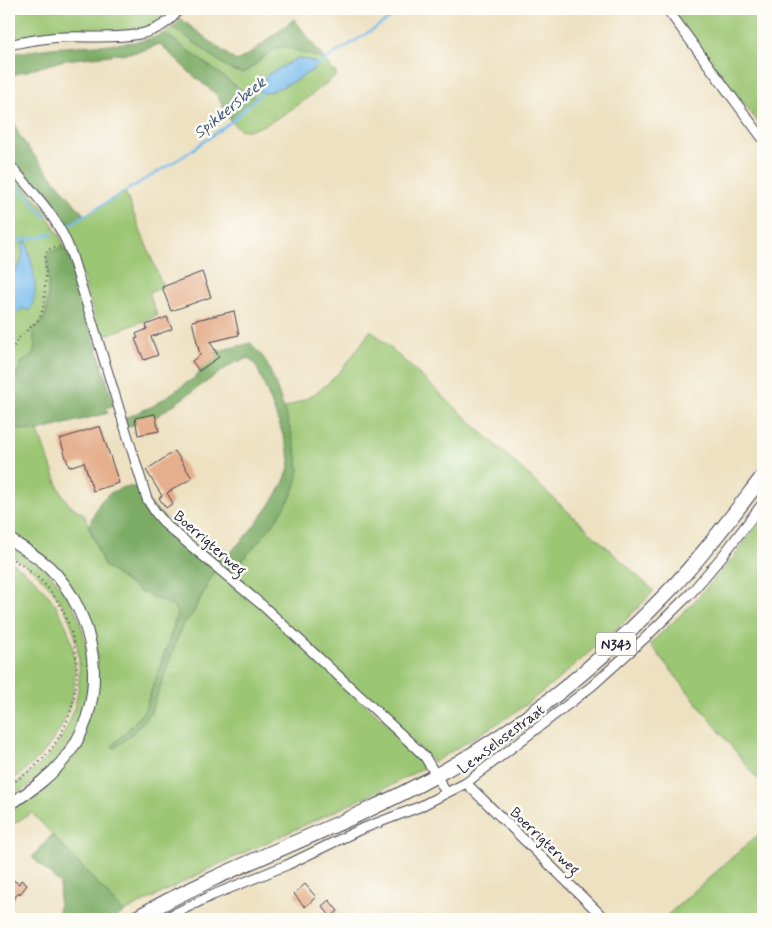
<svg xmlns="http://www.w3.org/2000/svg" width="772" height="928" viewBox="0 0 772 928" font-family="Mynerve,sans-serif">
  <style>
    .green { fill: #9bc673; stroke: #5e7457; fill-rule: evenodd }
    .forest { fill: #7cab65; stroke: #4f6650 }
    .water { fill: #77bbed; stroke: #4c6e94 }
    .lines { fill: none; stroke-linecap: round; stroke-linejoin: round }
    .stream { stroke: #77bbed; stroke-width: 2.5 }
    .building { fill: #e6af8d }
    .minor-casing { stroke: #403f4f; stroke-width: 11 }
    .tertiary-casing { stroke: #403f4f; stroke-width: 13 }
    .primary-casing { stroke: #403f4f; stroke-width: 16 }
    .path { stroke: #403f4f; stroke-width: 2; stroke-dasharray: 1 4; stroke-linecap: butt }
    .minor { stroke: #fff; stroke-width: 9 }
    .tertiary { stroke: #fff; stroke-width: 11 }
    .primary { stroke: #fff; stroke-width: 14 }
    .labels { text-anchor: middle; stroke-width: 5; stroke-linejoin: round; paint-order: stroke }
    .shield { fill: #fdfcf7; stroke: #646373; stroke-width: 1 }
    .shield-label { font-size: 14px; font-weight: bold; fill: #22223b }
    .street-label { font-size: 15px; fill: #22223b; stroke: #fdfcf7 }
    .water-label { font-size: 16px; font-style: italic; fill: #405879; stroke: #fdfcf7 }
  </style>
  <rect width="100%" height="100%" fill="#fdfcf7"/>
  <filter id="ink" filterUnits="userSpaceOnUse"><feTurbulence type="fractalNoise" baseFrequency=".02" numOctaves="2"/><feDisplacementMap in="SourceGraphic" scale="10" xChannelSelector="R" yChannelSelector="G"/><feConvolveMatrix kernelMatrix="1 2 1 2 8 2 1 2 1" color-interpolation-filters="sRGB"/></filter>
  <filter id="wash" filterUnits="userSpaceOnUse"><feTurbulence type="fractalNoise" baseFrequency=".0096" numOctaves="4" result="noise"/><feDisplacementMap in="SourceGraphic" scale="20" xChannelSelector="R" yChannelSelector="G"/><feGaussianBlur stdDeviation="1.12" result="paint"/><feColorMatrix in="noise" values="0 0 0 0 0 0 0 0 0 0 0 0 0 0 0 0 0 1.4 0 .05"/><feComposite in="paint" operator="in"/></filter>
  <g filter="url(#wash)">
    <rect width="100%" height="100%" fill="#ede1c1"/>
    <g class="green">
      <path d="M9,9H176C170,14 165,20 158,24C133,36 90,32 62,34C44,35 26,39 9,42Z"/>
      <polygon points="671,9 763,9 763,129"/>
      <path d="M173,27L231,70L242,73L249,70L270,52L282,46H290L301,52L325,60L337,75C317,90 268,132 244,130C239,130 235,125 231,122L256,98L239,88L164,33ZM298,58L311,61L318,64L312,71L270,92L267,75Z"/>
      <polygon points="9,170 40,203 67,249 47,257 49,273 46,312 42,322 33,329 35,347 33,355 22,362 16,375 9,381 9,209 15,205 9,198"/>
      <polygon points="125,192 163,287 149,293 157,316 101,337 67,226"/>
      <path d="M371,330L654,591L622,624L555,682L516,712L434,762L361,693L230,575L289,501L296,485V450L283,409C296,403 310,398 321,389C342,373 356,351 371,330Z"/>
      <polygon points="9,428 38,431 59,488 69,505 84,514 104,566 139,591 173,606 177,612 174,626 145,709 129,729 114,743 127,737 135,731 151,712 182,626 193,613 215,569 253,600 415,749 426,764 425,767 390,786 211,868 124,912 32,813 9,826 9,809 75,751 98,662 94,637 85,610 71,586 34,548 9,533"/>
      <polygon points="763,517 763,786 650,644 693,603 734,557"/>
      <path d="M9,543C30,557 52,572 66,593C97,642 98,713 59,758C44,775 27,787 9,799V788C24,778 38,768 50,754C88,708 89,638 53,591C41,575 25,564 9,554Z"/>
      <path d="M9,560C97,616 97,726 9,782Z"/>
      <polygon points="763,830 763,919 663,919"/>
    </g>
    <g class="forest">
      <path d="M181,19L236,61L248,55L294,19L325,60C317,57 310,55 302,53C289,48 283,43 270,52C260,58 253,68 242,73L231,70L173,27Z"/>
      <path d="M164,33L239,88L257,98L231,122L217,95L189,72L160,44L138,52L65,60L9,76V54C28,51 47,48 66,47C92,44 142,46 164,33Z"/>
      <polygon points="9,106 18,133 28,148 85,216 67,226 9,160"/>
      <path d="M62,248L67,249L114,405L106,408L108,413L38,431L9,428V381L16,375L22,362L33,355L35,347L33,329C38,326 42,323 45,318C51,303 48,273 47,257L50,252Z"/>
      <path d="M251,343C255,350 258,351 263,357C273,370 300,455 299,470C298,480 294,491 289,500C277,523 248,553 230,575L197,548L204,538L207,537L230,553C249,533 288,489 290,461C291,452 261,375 255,364L248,358L232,364L156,417L127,427L125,418L153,406L197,376L210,353Z"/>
      <path d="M125,487H139L144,497L215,569L193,613L182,626L151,712L135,731L115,748L112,746L129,729L145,709L174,626L177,612L173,606L139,591L104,566L89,525C99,503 100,495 125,487Z"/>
      <polygon points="52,835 124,912 114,919 54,919 58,915 60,884 32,857"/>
    </g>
    <g class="water">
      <path d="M298,58L311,61L318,64C307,77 277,90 261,94L259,87L267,75Z"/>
      <path d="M24,242H27C31,264 42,291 29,311L23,308L9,320V278C19,266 25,263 22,244Z"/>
    </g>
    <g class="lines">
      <g class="stream">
        <polyline points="317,65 405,9"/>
        <polyline points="9,176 45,216"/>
        <polyline points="67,226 184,156 231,122 262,93"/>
        <polyline points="9,242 41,237 53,233"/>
      </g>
    </g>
    <g id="blocks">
      <g class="building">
        <polygon points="202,272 211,297 171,311 162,287"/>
        <polygon points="234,311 239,335 210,342 219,357 199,371 192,361 200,355 192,321"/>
        <polygon points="167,317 172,329 151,337 158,355 144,360 135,339 138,338 136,334 147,329 146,325"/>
        <polygon points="155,414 159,431 138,435 135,418"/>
        <polygon points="100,426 119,483 93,491 84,462 69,467 60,439"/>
        <polygon points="175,451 192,478 167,493 173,503 166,508 159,498 162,496 146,470"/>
        <polygon points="9,877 19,884 21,880 27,885 20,894 19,892 9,905"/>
        <polygon points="305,884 316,897 305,907 294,894"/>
        <polygon points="329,900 338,911 331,917 322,906"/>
      </g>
    </g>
  </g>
  <g filter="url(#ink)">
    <use href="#blocks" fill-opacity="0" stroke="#403f4f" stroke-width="1"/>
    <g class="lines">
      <g class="minor-casing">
        <g id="minor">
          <polyline points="667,9 763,139"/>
          <path d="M9,45C26,41 45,38 63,37C100,35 155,46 179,9"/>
          <path d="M9,164C33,192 58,217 71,253L147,499L156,513L167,526L262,605L417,749L425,757L446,792"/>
          <polyline points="466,783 605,919"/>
          <polyline points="163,919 213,895 287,865 359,830 419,807 466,783 592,686 645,638 691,593 724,554 763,503"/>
        </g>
      </g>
      <g class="tertiary-casing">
        <path id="tertiary" d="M9,539C23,548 37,556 49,567C97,614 110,697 69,753C53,775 32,790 9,805"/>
      </g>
      <g class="primary-casing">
        <path id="primary" d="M134,919C231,864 338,830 435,776C521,729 598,665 666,594C701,558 732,516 763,476"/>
      </g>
      <g class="path">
        <polyline points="9,355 18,339 40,318 44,304 46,274 45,258 47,250 60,246"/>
        <path d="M9,557C23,566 37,575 48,588C86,634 87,707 47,754C36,767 23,776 9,785"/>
      </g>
      <use href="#minor" class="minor"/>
      <use href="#tertiary" class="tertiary"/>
      <use href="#primary" class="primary"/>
    </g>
  </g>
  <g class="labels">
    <rect class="shield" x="596" y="632.5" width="40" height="23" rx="4"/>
    <g class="shield-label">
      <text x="616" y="649">N343</text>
    </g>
    <g class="street-label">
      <text transform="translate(210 543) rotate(41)" y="5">Boerrigterweg</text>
      <text transform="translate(501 739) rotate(-37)" y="5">Lemselosestraat</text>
      <text transform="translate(545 841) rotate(44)" y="5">Boerrigterweg</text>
    </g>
    <g class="water-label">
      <text transform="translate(229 107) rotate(-39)" y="6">Spikkersbeek</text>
    </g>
  </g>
  <rect width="772" height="928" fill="none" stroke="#fdfcf7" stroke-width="30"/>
</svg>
